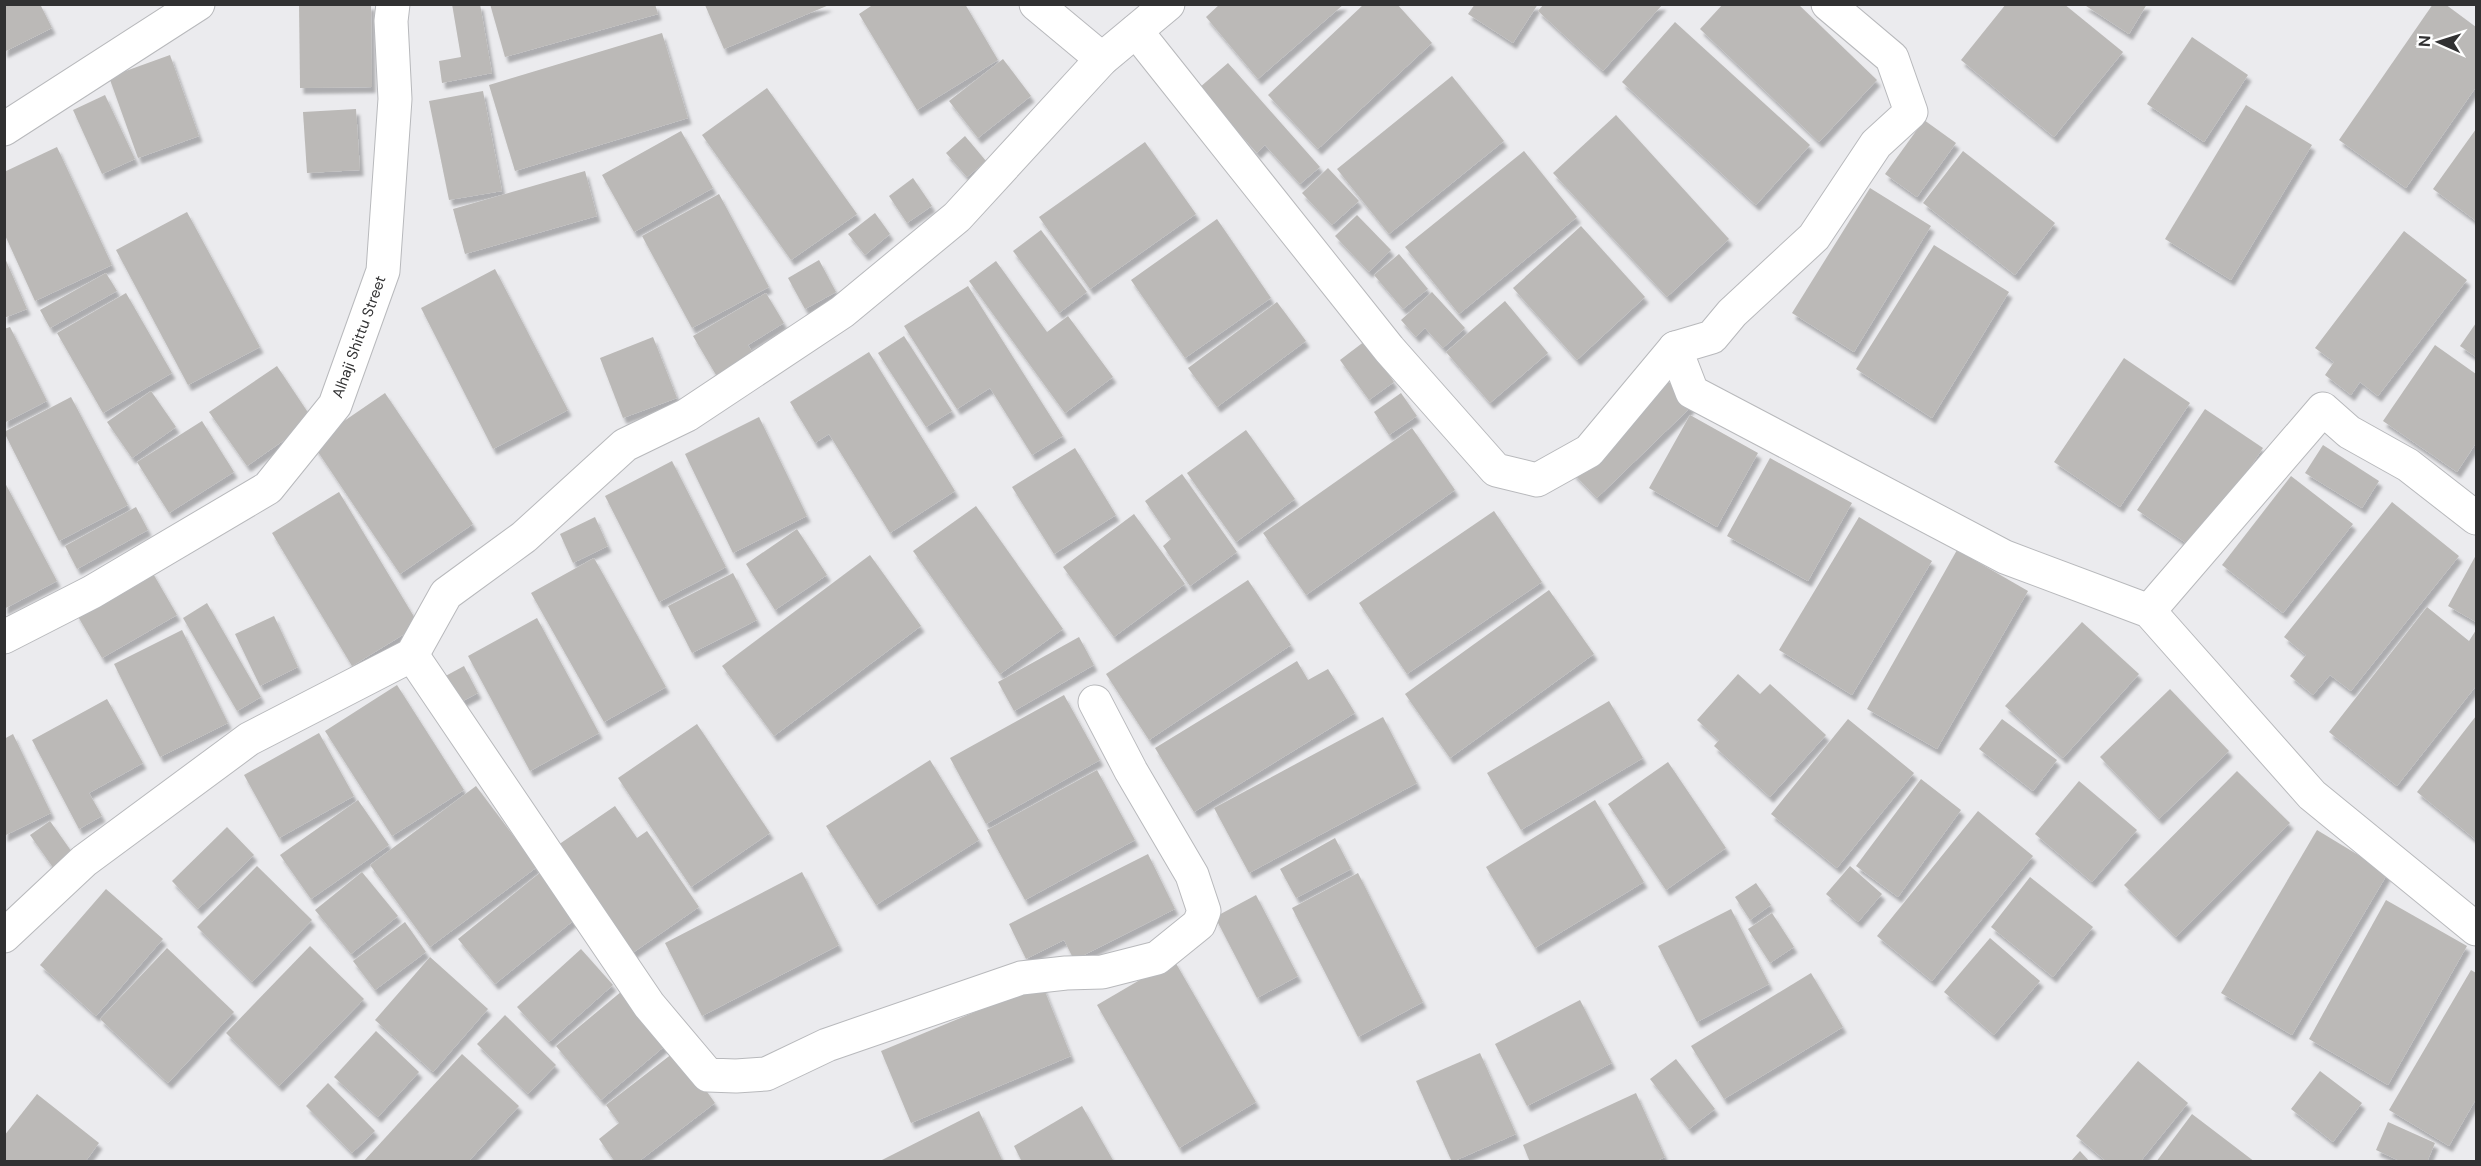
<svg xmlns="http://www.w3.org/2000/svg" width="2481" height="1166" viewBox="0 0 2481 1166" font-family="'DM Sans',sans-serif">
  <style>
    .building { fill: #bbb9b7; filter: url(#shadow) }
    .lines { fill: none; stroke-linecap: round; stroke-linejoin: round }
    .minor-casing { stroke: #b8b9bc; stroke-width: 35 }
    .minor { stroke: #fff; stroke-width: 33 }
    .labels { text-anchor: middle; stroke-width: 4.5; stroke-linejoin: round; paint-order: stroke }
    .street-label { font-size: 15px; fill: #313132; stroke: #fff }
  </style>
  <defs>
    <filter id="shadow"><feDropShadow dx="3.5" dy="6" stdDeviation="1.5" flood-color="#0004"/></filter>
  </defs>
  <rect width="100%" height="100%" fill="#ebebee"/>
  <g class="building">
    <polygon points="4,4 40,4 52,28 4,52"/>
    <polygon points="299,4 371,4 372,87 300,88"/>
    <polygon points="452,4 480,4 492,73 442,83 439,61 461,57"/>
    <polygon points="490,4 655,4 658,14 505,57"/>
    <polygon points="874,4 965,4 998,60 917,110 859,14"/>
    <polygon points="1220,4 1344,4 1258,79 1206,17"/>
    <polygon points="1364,4 1397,4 1432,43 1318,149 1268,95"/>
    <polygon points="1475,4 1538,4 1513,43 1468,14"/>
    <polygon points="1544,4 1663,4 1603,71 1538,11"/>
    <polygon points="1723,4 1798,4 1877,80 1819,142 1700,29"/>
    <polygon points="2006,4 2064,4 2123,52 2054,137 1961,60"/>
    <polygon points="2083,4 2147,4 2129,34"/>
    <polygon points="2433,4 2445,4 2476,27 2476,87 2406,188 2339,140"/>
    <polygon points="705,5 829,5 724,49"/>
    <polygon points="1675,22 1810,145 1756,205 1622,82"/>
    <polygon points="662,33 688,118 515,171 489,85"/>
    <polygon points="2192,37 2248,75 2204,142 2147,104"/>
    <polygon points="170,55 199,136 138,158 109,77"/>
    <polygon points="1003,59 1031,96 978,138 949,101"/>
    <polygon points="1228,63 1320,167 1300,184 1265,145 1257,153 1199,88"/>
    <polygon points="1452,76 1504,141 1389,234 1337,169"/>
    <polygon points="767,88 857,214 791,260 702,135"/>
    <polygon points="483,91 502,191 449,200 429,101"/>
    <polygon points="105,95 135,159 102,174 73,110"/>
    <polygon points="2246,105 2312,145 2231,280 2165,239"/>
    <polygon points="356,109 360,170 307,173 303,112"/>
    <polygon points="1616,115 1729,239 1667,297 1553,173"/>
    <polygon points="1924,120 1956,143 1917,197 1885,174"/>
    <polygon points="2476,129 2476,221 2433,189"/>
    <polygon points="681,131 713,188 634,232 602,175"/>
    <polygon points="965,136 986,161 967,177 946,153"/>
    <polygon points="1145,142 1196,214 1090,289 1039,217"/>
    <polygon points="57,147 112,265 35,301 4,233 4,172"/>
    <polygon points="1524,151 1577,217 1459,314 1405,247"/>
    <polygon points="1963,151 2055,223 2015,275 1923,203"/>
    <polygon points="1328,168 1359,201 1332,225 1302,193"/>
    <polygon points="585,171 597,216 465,254 453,209"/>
    <polygon points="913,178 932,206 907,223 889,196"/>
    <polygon points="1870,188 1931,226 1854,352 1792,313"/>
    <polygon points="719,194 769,287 692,328 642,236"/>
    <polygon points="187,212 260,347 188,385 116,250"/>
    <polygon points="875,213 890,234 865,255 848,234"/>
    <polygon points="1357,215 1391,250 1369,272 1335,236"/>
    <polygon points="1217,219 1271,298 1185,358 1131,280"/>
    <polygon points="1581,226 1645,297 1577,360 1513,288"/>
    <polygon points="1041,230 1087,292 1059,313 1013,251"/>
    <polygon points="2404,231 2467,280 2378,396 2360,382 2351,395 2325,375 2334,362 2315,348"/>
    <polygon points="1934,245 2009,292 1932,418 1856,369"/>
    <polygon points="1399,254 1428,289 1403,309 1374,275"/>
    <polygon points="4,256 27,309 4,318"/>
    <polygon points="819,260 836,292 805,309 788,278"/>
    <polygon points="996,261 1047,332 1068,316 1113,377 1065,413 969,281"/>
    <polygon points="495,269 568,410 493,449 421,308"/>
    <polygon points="106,273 117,291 50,328 40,310"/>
    <polygon points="968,286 1063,436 1032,455 990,388 957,409 904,326"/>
    <polygon points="1432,292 1465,328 1443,348 1425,328 1416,337 1401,320"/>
    <polygon points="126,293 172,373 103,413 57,333"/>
    <polygon points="766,293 784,323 748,345 756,358 719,380 693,336"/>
    <polygon points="1505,301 1548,353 1490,403 1446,352"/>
    <polygon points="1277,302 1306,341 1217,407 1188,368"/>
    <polygon points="2476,323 2476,357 2460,346"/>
    <polygon points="10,327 47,401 4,423 4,329"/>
    <polygon points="904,336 952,411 926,427 878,353"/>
    <polygon points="653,337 677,398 623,418 600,358"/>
    <polygon points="1365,341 1394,382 1369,400 1340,360"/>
    <polygon points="2435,345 2476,374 2476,443 2457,472 2383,421"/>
    <polygon points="869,352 955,491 890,533 829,434 815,443 790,402"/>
    <polygon points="2124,358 2190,403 2120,507 2054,462"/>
    <polygon points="277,366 313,420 247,466 209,412"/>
    <polygon points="1667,380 1692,406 1597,498 1572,472"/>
    <polygon points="151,391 176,427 132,458 107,422"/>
    <polygon points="385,393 473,524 400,574 312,443"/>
    <polygon points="1401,393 1417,416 1389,435 1374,412"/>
    <polygon points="71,397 128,505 59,541 4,432"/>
    <polygon points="2205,409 2263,448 2195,549 2137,510"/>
    <polygon points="1690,415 1758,453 1717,527 1649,488"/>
    <polygon points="759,417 807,516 733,553 685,454"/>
    <polygon points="202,421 234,472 169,513 137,462"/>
    <polygon points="1412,428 1455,490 1306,595 1263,533"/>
    <polygon points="1246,430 1295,499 1236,542 1187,473"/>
    <polygon points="2323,445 2379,481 2362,508 2305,473"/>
    <polygon points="1075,448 1116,515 1054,554 1012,487"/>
    <polygon points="1770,458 1852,503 1808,581 1727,536"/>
    <polygon points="672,461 726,567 659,602 605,496"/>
    <polygon points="1182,474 1237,552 1190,586 1163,546 1171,539 1145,501"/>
    <polygon points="2291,476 2353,524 2283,613 2222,565"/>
    <polygon points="4,481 57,581 4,609"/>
    <polygon points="339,492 419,625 352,666 272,533"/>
    <polygon points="2392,502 2459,556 2351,691 2330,675 2313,695 2290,676 2306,655 2284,637"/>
    <polygon points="976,506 1063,629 1000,674 913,551"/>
    <polygon points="136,507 148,530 77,569 65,546"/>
    <polygon points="1494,511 1542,582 1407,674 1359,603"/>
    <polygon points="1134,514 1185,584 1114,637 1063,567"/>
    <polygon points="595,517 608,546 573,563 560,534"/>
    <polygon points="1859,517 1932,561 1852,695 1779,650"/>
    <polygon points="797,529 827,575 775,610 746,564"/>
    <polygon points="1957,550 2028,591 1937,749 1867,709"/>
    <polygon points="870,555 921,626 774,736 722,666"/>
    <polygon points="2476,555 2476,622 2448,606"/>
    <polygon points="594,558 666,687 604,722 531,593"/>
    <polygon points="151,570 177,615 102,658 76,613"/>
    <polygon points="733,573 757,620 692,653 668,606"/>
    <polygon points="1248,580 1291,645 1149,740 1106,674"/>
    <polygon points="1549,590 1594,654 1450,758 1405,694"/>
    <polygon points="207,603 261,697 237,711 183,618"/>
    <polygon points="2427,607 2469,641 2476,630 2476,686 2397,786 2329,732"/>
    <polygon points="274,616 298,667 260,686 235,634"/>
    <polygon points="537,618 599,733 530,771 468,656"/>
    <polygon points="2082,622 2139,674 2063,758 2005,706"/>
    <polygon points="182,630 228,723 160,757 114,664"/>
    <polygon points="1079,637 1094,665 1014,711 998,682"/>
    <polygon points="1297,661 1308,680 1328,669 1355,713 1194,812 1155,748"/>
    <polygon points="464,666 478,693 453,706 440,679"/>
    <polygon points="1738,674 1760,694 1770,684 1826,735 1770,797 1714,746 1719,740 1697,720"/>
    <polygon points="397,685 464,790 392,836 325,731"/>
    <polygon points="2170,689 2229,751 2159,819 2100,757"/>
    <polygon points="1064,695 1100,760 986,824 950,758"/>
    <polygon points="107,699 143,763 89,793 102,816 79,829 32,740"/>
    <polygon points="1609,701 1643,758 1521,830 1487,773"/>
    <polygon points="2476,716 2476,840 2417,792"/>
    <polygon points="1383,717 1417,783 1249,873 1214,808"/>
    <polygon points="1848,719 1914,773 1837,868 1771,814"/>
    <polygon points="2002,719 2057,760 2033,791 1979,749"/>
    <polygon points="697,724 770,833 691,887 618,778"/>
    <polygon points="319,733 354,796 279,838 244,775"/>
    <polygon points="13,734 51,813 4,836 4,739"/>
    <polygon points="930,760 979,840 876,905 826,826"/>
    <polygon points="1668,762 1726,848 1666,890 1608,804"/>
    <polygon points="1097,770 1135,840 1025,900 987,830"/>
    <polygon points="2237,771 2290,823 2176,937 2124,885"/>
    <polygon points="1921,779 1961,810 1898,897 1856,866"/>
    <polygon points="2079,781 2137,830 2092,882 2035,834"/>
    <polygon points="476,786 537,867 430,947 370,865"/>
    <polygon points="358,800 389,845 311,899 280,855"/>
    <polygon points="1595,800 1644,882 1535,948 1486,867"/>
    <polygon points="615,806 637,838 647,831 699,907 631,954 558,845"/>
    <polygon points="1978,811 2033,856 1932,981 1877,936"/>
    <polygon points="50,821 74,855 54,869 30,835"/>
    <polygon points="227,827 254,855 198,909 172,881"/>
    <polygon points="2317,830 2388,873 2292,1035 2221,993"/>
    <polygon points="1335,838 1351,869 1296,898 1280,869"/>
    <polygon points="1148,854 1175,909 1074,960 1064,940 1026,959 1009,924"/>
    <polygon points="257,866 312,920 252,982 197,927"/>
    <polygon points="1850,866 1882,894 1858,922 1826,894"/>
    <polygon points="542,871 578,917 495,984 458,939"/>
    <polygon points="362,872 398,916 351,954 315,910"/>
    <polygon points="802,872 839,945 702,1016 665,943"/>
    <polygon points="1358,873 1423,1002 1358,1037 1292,908"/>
    <polygon points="2030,877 2093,927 2053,977 1991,927"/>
    <polygon points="1756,883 1771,905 1750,920 1735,897"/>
    <polygon points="106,889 163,939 96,1016 40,965"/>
    <polygon points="1256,895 1298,976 1257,998 1215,917"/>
    <polygon points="2386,900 2467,946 2388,1085 2309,1039"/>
    <polygon points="1731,909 1769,984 1697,1022 1658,946"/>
    <polygon points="1772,913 1794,947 1770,963 1748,929"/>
    <polygon points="405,922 426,952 375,990 353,961"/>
    <polygon points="1990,938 2040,981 1994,1035 1944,992"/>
    <polygon points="310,946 364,999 279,1086 226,1033"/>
    <polygon points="167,948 234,1012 168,1083 100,1019"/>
    <polygon points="581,949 613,985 549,1042 517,1007"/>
    <polygon points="430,957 488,1009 433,1072 375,1020"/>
    <polygon points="1174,960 1256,1102 1179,1148 1097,1005"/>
    <polygon points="2471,970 2476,973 2476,1099 2449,1146 2389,1110"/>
    <polygon points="1811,973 1843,1027 1724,1099 1691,1046"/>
    <polygon points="1042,984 1071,1056 911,1123 881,1051"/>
    <polygon points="622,991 666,1045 601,1100 556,1046"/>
    <polygon points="1580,1000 1612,1063 1527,1106 1495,1044"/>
    <polygon points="505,1015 556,1065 528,1094 477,1044"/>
    <polygon points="376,1031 419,1072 378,1117 334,1077"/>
    <polygon points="677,1050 715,1103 638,1162 615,1162 599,1139 619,1123 606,1105"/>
    <polygon points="1480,1053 1516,1134 1452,1162 1416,1081"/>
    <polygon points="462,1054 519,1106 468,1162 363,1162"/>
    <polygon points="1676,1059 1715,1109 1689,1129 1650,1079"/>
    <polygon points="2138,1061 2188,1103 2140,1162 2107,1162 2076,1136"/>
    <polygon points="2320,1071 2362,1103 2333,1142 2291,1109"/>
    <polygon points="328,1083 375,1131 352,1153 306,1106"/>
    <polygon points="1636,1093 1665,1157 1655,1162 1530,1162 1523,1145"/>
    <polygon points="37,1094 99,1143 85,1162 4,1162 4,1136"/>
    <polygon points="1082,1106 1114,1162 1022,1162 1014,1146"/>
    <polygon points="979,1111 1003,1162 878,1162"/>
    <polygon points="2192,1114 2255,1162 2156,1162"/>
    <polygon points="2388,1122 2435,1143 2427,1162 2402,1162 2376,1150"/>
    <polygon points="2080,1151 2090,1162 2070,1162"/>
  </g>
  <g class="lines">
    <g class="minor-casing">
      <g id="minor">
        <polyline points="1036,4 1102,59"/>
        <polyline points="1136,31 1389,349 1496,470 1537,480 1589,451 1675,348 1712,337 1732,313 1814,237 1876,144 1911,112 1892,58 1828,4"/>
        <polyline points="4,129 198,4"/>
        <polyline points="1675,348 1692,392 2005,557 2149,611 2312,795 2476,929"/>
        <polyline points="2149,611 2323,409 2349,432 2408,465 2476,518"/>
        <polyline points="4,637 92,592 268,488 335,405 383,271 395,99 391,21 393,4"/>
        <polyline points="412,655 649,1005 708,1075 736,1076 766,1074 827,1045 1021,978 1066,973 1102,972 1157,958 1199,924 1204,911 1192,875 1131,771 1095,702"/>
        <polyline points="4,936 84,861 249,739 412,655 446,594 524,537 625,445 687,415 842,312 957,217 1102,59 1168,4"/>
      </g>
    </g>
    <use href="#minor" class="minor"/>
  </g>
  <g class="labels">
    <g class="street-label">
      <text transform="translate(359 337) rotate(-70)" y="5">Alhaji Shittu Street</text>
    </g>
  </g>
  <rect width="2481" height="1166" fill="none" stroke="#313132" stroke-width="12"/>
  <g transform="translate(2439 42) rotate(273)" stroke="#ffffff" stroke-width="4.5" paint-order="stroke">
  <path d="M0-4.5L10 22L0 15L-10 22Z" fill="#313132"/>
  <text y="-9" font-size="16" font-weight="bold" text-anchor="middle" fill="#313132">N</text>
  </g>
</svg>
